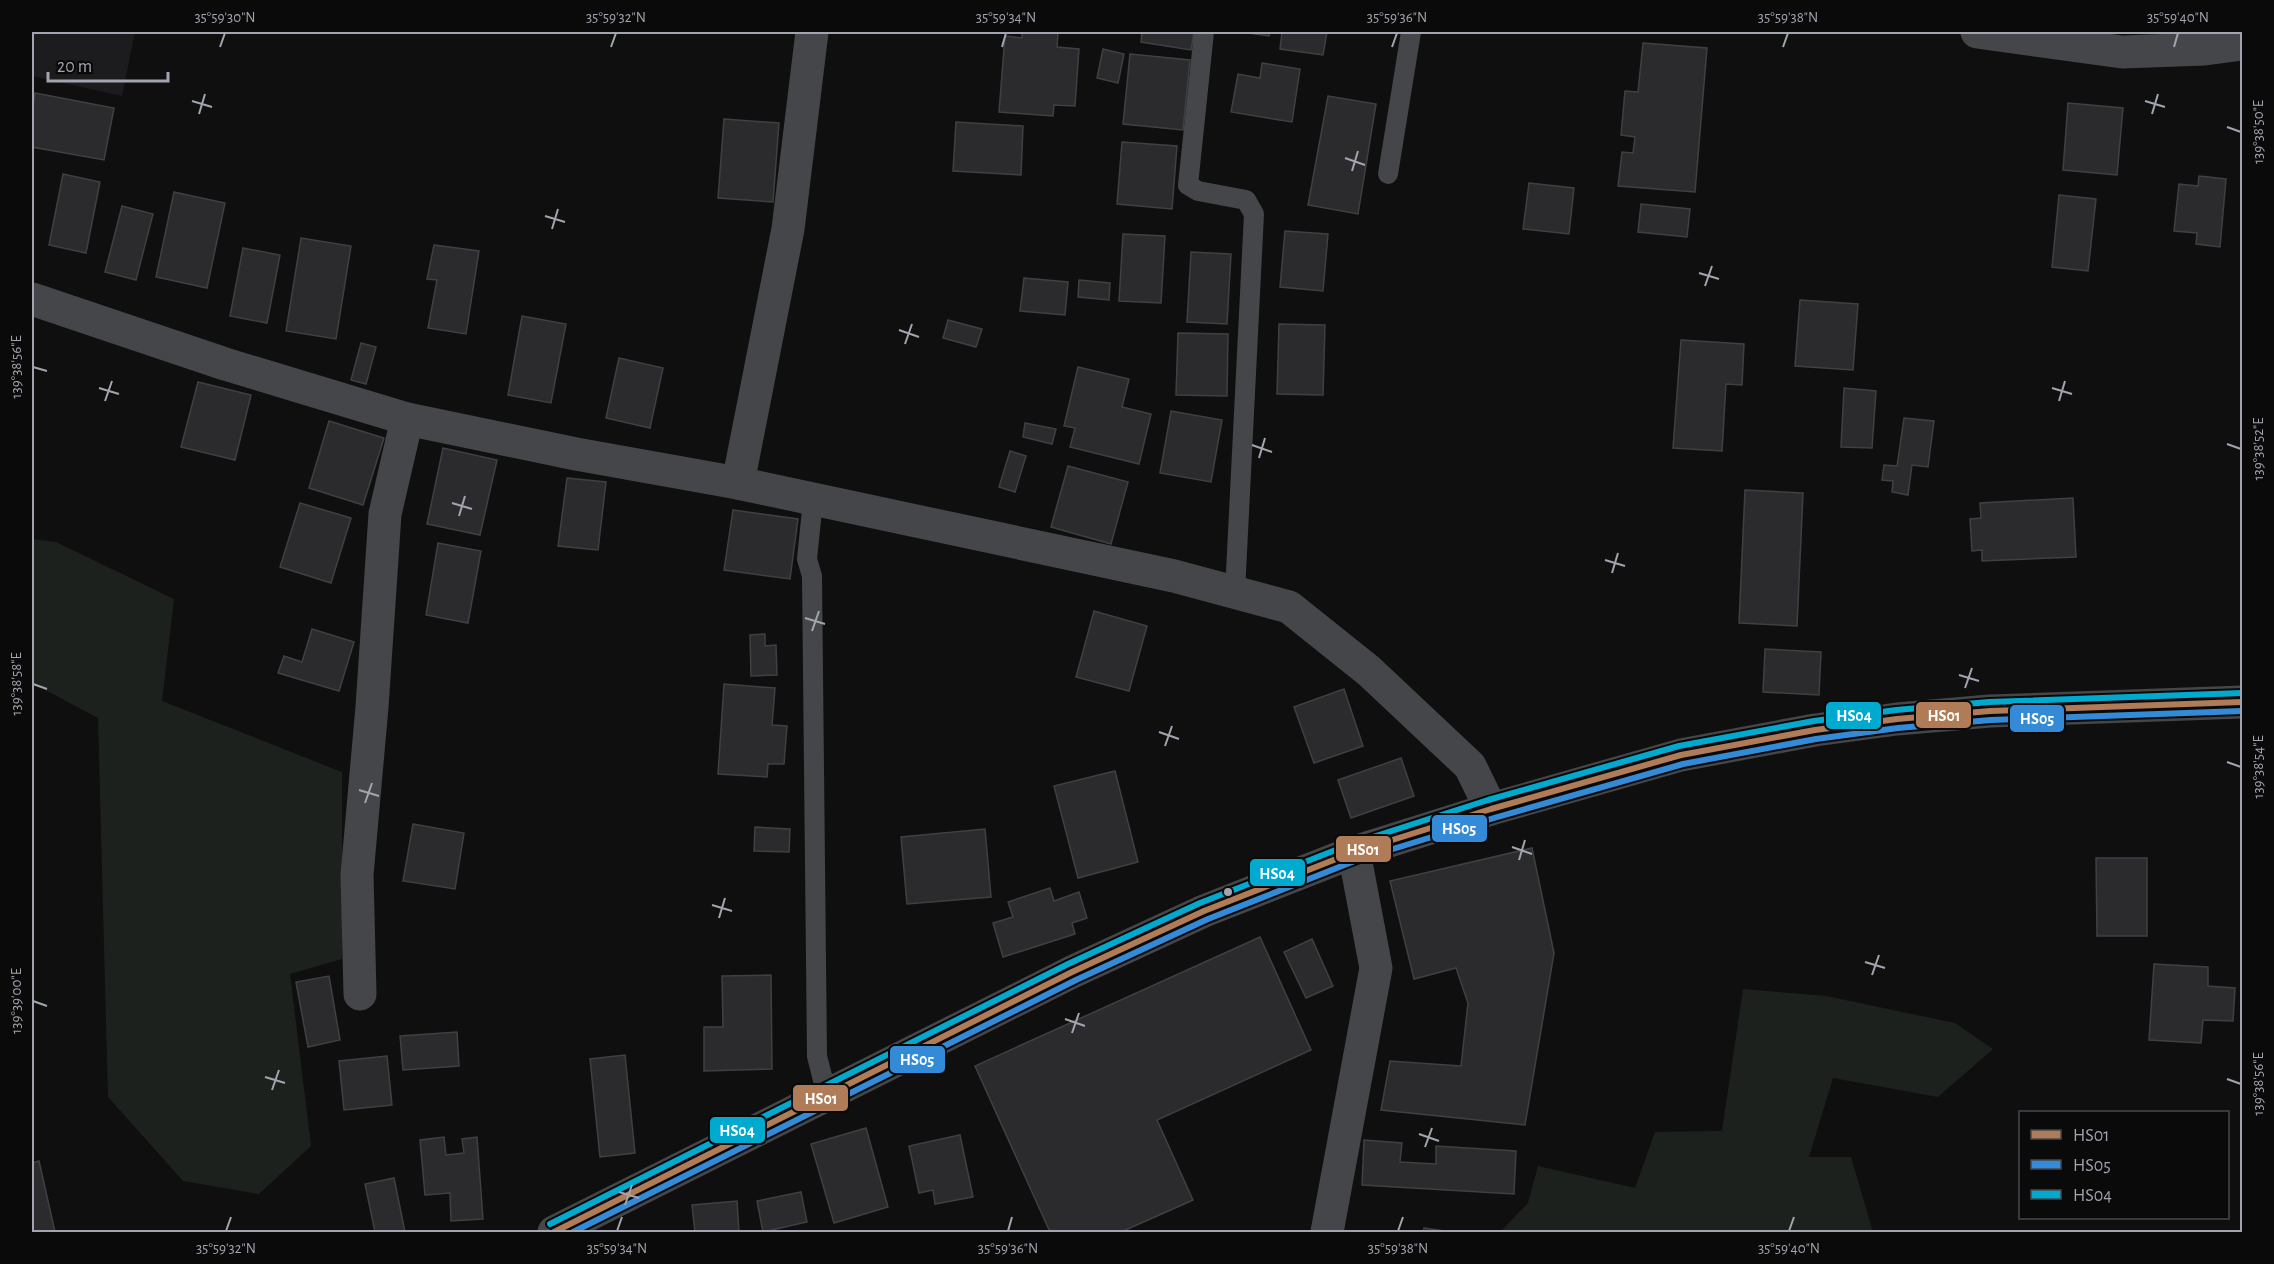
<svg xmlns="http://www.w3.org/2000/svg" width="2274" height="1264" viewBox="0 0 2274 1264" font-family="'Alegreya Sans',sans-serif">
  <style>
    .built { fill: #1c1c1e }
    .green { fill: #1c211d }
    .building { fill: #2b2b2d; stroke: #3f4043; stroke-width: 1.5 }
    .lines { fill: none; stroke-linecap: round; stroke-linejoin: round }
    .service { stroke: #454649; stroke-width: 20 }
    .minor { stroke: #454649; stroke-width: 33 }
    .tertiary { stroke: #454649; stroke-width: 33 }
    .bus-1-casing { stroke: #0a0a0b; stroke-width: 10 }
    .bus-2-casing { stroke: #0a0a0b; stroke-width: 10 }
    .bus-3-casing { stroke: #0a0a0b; stroke-width: 10 }
    .bus-1 { stroke: #b07c57; stroke-width: 6 }
    .bus-2 { stroke: #338bd7; stroke-width: 6 }
    .bus-3 { stroke: #00a9ce; stroke-width: 6 }
    .ticks { fill: none; stroke: #a2a5af; stroke-width: 2 }
    .bus-dot { fill: #a2a5af; stroke: #0a0a0b; stroke-width: 2 }
    .line-badge { stroke: #0a0a0b; stroke-width: 2 }
    .badge-label { font-size: 16px; text-anchor: middle; font-weight: bold; fill: #fff }
    .neatline { fill: none; stroke: #a2a5af; stroke-width: 2 }
    .ticks-label { font-size: 15px; text-anchor: middle; fill: #a2a5af }
  </style>
  <rect width="100%" height="100%" fill="#0f0f10"/>
  <polygon class="built" points="32,32 135,32 122,96 32,76"/>
  <g class="green">
    <polygon points="32,539 56,542 174,599 162,701 342,772 342,959 290,974 311,1146 259,1194 183,1181 108,1097 98,718 32,683"/>
    <polygon points="1743,989 1826,996 1955,1023 1993,1049 1938,1097 1833,1078 1809,1157 1851,1157 1873,1232 1500,1232 1528,1203 1538,1166 1635,1188 1655,1132 1722,1131"/>
  </g>
  <g class="building">
    <polygon points="1022,32 1058,32 1057,47 1079,49 1075,106 1054,105 1053,116 999,112 1005,36 1022,38"/>
    <polygon points="1142,32 1194,32 1191,50 1141,42"/>
    <polygon points="1242,32 1270,32 1269,36"/>
    <polygon points="1282,32 1327,32 1323,55 1280,49"/>
    <polygon points="1643,43 1707,48 1695,192 1618,186 1622,152 1633,153 1635,137 1621,135 1625,91 1638,92"/>
    <polygon points="1103,49 1124,54 1118,83 1097,78"/>
    <polygon points="1130,54 1190,60 1183,130 1123,124"/>
    <polygon points="1262,63 1300,69 1292,122 1231,112 1238,74 1260,78"/>
    <polygon points="35,93 114,108 104,160 32,147 32,112"/>
    <polygon points="1328,96 1376,104 1358,214 1308,205"/>
    <polygon points="2068,103 2123,108 2117,175 2063,170"/>
    <polygon points="724,119 779,123 773,202 718,198"/>
    <polygon points="956,122 1023,126 1021,175 953,171"/>
    <polygon points="1122,142 1177,146 1172,209 1117,204"/>
    <polygon points="63,174 100,182 86,253 49,245"/>
    <polygon points="2199,176 2226,179 2220,247 2196,244 2197,233 2174,231 2179,184 2198,186"/>
    <polygon points="1529,183 1574,188 1569,234 1523,229"/>
    <polygon points="174,192 225,203 207,288 156,277"/>
    <polygon points="2059,195 2096,199 2088,271 2052,267"/>
    <polygon points="1641,204 1690,209 1687,237 1638,232"/>
    <polygon points="122,206 153,214 136,280 105,272"/>
    <polygon points="1285,231 1328,234 1323,291 1280,287"/>
    <polygon points="1123,234 1165,236 1161,303 1119,301"/>
    <polygon points="301,238 351,246 336,339 286,331"/>
    <polygon points="434,245 479,251 466,334 428,328 437,280 427,279"/>
    <polygon points="243,248 280,255 267,323 230,316"/>
    <polygon points="1191,252 1231,254 1227,324 1187,322"/>
    <polygon points="1024,278 1068,282 1065,315 1020,311"/>
    <polygon points="1079,280 1110,283 1109,300 1078,297"/>
    <polygon points="1800,300 1858,304 1853,370 1795,366"/>
    <polygon points="522,316 566,324 551,403 508,395"/>
    <polygon points="948,320 982,329 976,347 943,338"/>
    <polygon points="1279,324 1325,325 1323,395 1277,394"/>
    <polygon points="1178,333 1228,334 1227,396 1176,395"/>
    <polygon points="1681,340 1744,344 1742,385 1726,384 1722,451 1673,448"/>
    <polygon points="361,343 376,347 366,384 351,380"/>
    <polygon points="619,358 663,368 650,428 606,418"/>
    <polygon points="1078,367 1129,379 1122,407 1151,414 1139,464 1070,447 1075,428 1064,426"/>
    <polygon points="198,382 251,395 235,460 181,447"/>
    <polygon points="1844,388 1876,391 1872,448 1841,447"/>
    <polygon points="1171,411 1222,420 1211,482 1160,473"/>
    <polygon points="1904,418 1934,421 1928,467 1912,465 1908,495 1892,492 1893,481 1882,480 1884,465 1897,466"/>
    <polygon points="329,421 384,438 363,505 309,488"/>
    <polygon points="1025,423 1056,429 1052,444 1023,437"/>
    <polygon points="443,448 497,460 480,535 427,524"/>
    <polygon points="1010,451 1026,456 1015,492 999,487"/>
    <polygon points="1068,466 1128,482 1111,544 1051,527"/>
    <polygon points="567,478 606,482 598,550 558,546"/>
    <polygon points="1745,490 1803,493 1797,626 1739,623"/>
    <polygon points="2073,498 2076,557 1982,561 1982,550 1972,551 1970,519 1981,518 1980,503"/>
    <polygon points="300,503 351,518 331,583 280,567"/>
    <polygon points="733,510 798,519 790,579 724,570"/>
    <polygon points="438,543 481,551 468,623 426,615"/>
    <polygon points="1094,611 1147,626 1129,691 1076,677"/>
    <polygon points="312,629 354,642 339,691 278,673 284,656 302,662"/>
    <polygon points="765,634 765,646 776,645 777,675 751,676 750,635"/>
    <polygon points="1765,649 1821,652 1819,695 1763,692"/>
    <polygon points="724,684 775,688 772,725 787,726 784,764 768,764 767,777 718,774"/>
    <polygon points="1344,689 1363,746 1314,763 1294,707"/>
    <polygon points="1401,758 1414,796 1351,818 1338,780"/>
    <polygon points="1115,771 1138,862 1078,878 1054,786"/>
    <polygon points="413,824 464,833 455,889 403,881"/>
    <polygon points="755,827 790,829 789,852 754,851"/>
    <polygon points="985,829 991,897 907,904 901,837"/>
    <polygon points="1532,848 1554,953 1525,1125 1381,1110 1390,1061 1461,1066 1468,1003 1456,968 1414,979 1390,881"/>
    <polygon points="2096,858 2147,858 2147,936 2097,936"/>
    <polygon points="1050,888 1054,901 1079,892 1087,918 1072,923 1075,934 1003,957 993,923 1013,917 1008,902"/>
    <polygon points="1260,937 1311,1050 1157,1120 1193,1200 1121,1232 1050,1232 975,1066"/>
    <polygon points="1312,939 1333,986 1306,998 1284,952"/>
    <polygon points="2154,964 2208,967 2208,986 2235,988 2233,1021 2203,1020 2201,1043 2149,1040"/>
    <polygon points="771,975 772,1069 704,1071 704,1027 723,1027 722,976"/>
    <polygon points="329,976 340,1040 308,1047 296,982"/>
    <polygon points="457,1032 459,1066 403,1070 400,1036"/>
    <polygon points="625,1055 635,1153 600,1157 590,1059"/>
    <polygon points="387,1056 392,1105 344,1110 339,1061"/>
    <polygon points="866,1128 888,1207 834,1223 811,1144"/>
    <polygon points="960,1135 973,1197 935,1204 933,1190 919,1193 909,1146"/>
    <polygon points="444,1137 446,1155 464,1153 462,1139 477,1137 483,1219 451,1221 450,1193 425,1195 420,1140"/>
    <polygon points="1364,1140 1402,1143 1400,1162 1436,1164 1436,1146 1516,1151 1514,1194 1362,1185"/>
    <polygon points="39,1161 55,1232 32,1232 32,1163"/>
    <polygon points="394,1178 405,1232 375,1232 365,1184"/>
    <polygon points="801,1192 807,1222 763,1232 757,1201"/>
    <polygon points="737,1201 739,1232 695,1232 692,1205"/>
    <polygon points="1424,1228 1451,1232 1423,1232"/>
  </g>
  <g class="lines">
    <g class="service">
      <polyline points="1204,32 1188,185 1198,191 1246,200 1254,214 1235,592"/>
      <polyline points="1388,174 1411,32"/>
      <polyline points="813,500 807,559 812,576 817,1056 827,1096"/>
    </g>
    <g class="minor">
      <polyline points="1977,32 2122,52 2205,49 2242,44"/>
      <polyline points="32,299 225,364 407,419 576,454 738,483 1174,576 1289,607 1369,671 1470,766 1491,809"/>
      <polyline points="738,483 788,229 812,32"/>
      <polyline points="360,994 357,875 372,707 385,514 407,419"/>
      <polyline points="1327,1232 1376,968 1354,852"/>
    </g>
    <polyline class="tertiary" points="554,1232 1072,972 1204,911 1354,852 1491,809 1681,755 1815,730 1897,719 1990,711 2242,702"/>
    <g class="bus-1-casing">
      <polyline id="bus-1" points="554,1232 1072,972 1204,911 1354,852 1491,809 1681,755 1815,730 1897,719 1990,711 2242,702"/>
    </g>
    <g class="bus-2-casing">
      <polyline id="bus-2" points="573,1232 1076,980 1208,919 1357,860 1494,818 1683,764 1816,739 1898,728 1991,720 2242,711"/>
    </g>
    <g class="bus-3-casing">
      <polyline id="bus-3" points="550,1224 1068,964 1200,903 1351,844 1488,800 1679,746 1814,721 1896,710 1989,702 2242,693"/>
    </g>
    <use href="#bus-1" class="bus-1"/>
    <use href="#bus-2" class="bus-2"/>
    <use href="#bus-3" class="bus-3"/>
  </g>
  <path class="ticks" d="M220,47L225,33M611,47L616,33M1002,47L1006,33M1392,47L1397,33M1783,47L1788,33M2174,47L2178,33M192,101L212,107M2145,101L2165,107M199,114L205,94M2152,114L2158,94M2227,127L2241,132M1345,158L1365,165M1352,171L1358,151M545,216L565,222M552,229L558,209M1699,273L1719,279M1705,286L1712,266M899,330L919,337M905,344L912,324M33,367L47,371M99,388L119,394M2052,388L2072,394M105,401L112,381M2059,401L2065,381M2227,444L2241,449M1252,445L1272,452M1259,458L1265,438M452,503L472,509M459,516L465,496M1605,560L1625,566M1612,573L1618,553M805,618L825,624M812,631L819,611M1959,675L1979,681M33,684L47,689M1965,688L1972,668M1159,732L1179,739M1165,746L1172,726M2227,762L2241,767M359,790L379,796M365,803L372,783M1512,847L1532,854M1519,860L1525,840M712,905L732,911M719,918L725,898M1865,962L1885,968M1872,975L1879,955M33,1001L47,1006M1065,1019L1085,1026M1072,1033L1079,1013M265,1077L285,1083M2227,1079L2241,1084M272,1090L279,1070M1419,1134L1439,1141M1425,1147L1432,1128M619,1192L639,1198M625,1205L632,1185M226,1231L231,1217M617,1231L622,1217M1008,1231L1012,1217M1398,1231L1403,1217M1789,1231L1794,1217"/>
  <circle class="bus-dot" cx="1228" cy="892" r="5"/>
  <g class="line-badge">
    <rect x="1915" y="701" width="57" height="28" rx="6" fill="#b07c57"/>
    <rect x="1825" y="701" width="57" height="29" rx="6" fill="#00a9ce"/>
    <rect x="2009" y="704" width="56" height="29" rx="6" fill="#338bd7"/>
    <rect x="1431" y="814" width="57" height="29" rx="6" fill="#338bd7"/>
    <rect x="1335" y="835" width="57" height="28" rx="6" fill="#b07c57"/>
    <rect x="1249" y="858" width="57" height="29" rx="6" fill="#00a9ce"/>
    <rect x="889" y="1045" width="57" height="29" rx="6" fill="#338bd7"/>
    <rect x="792" y="1084" width="57" height="28" rx="6" fill="#b07c57"/>
    <rect x="709" y="1116" width="57" height="28" rx="6" fill="#00a9ce"/>
  </g>
  <g class="badge-label">
    <text x="1944" y="721">HS01</text>
    <text x="1854" y="721">HS04</text>
    <text x="2037" y="724">HS05</text>
    <text x="1459" y="834">HS05</text>
    <text x="1363" y="855">HS01</text>
    <text x="1277" y="879">HS04</text>
    <text x="917" y="1065">HS05</text>
    <text x="821" y="1104">HS01</text>
    <text x="737" y="1136">HS04</text>
  </g>
  <rect width="2274" height="1264" fill="none" stroke="#0a0a0b" stroke-width="66"/>
  <rect x="2019" y="1111" width="210" height="108" fill="#0a0a0b" stroke="#47484d" stroke-width="1.5"/>
  <rect x="2031" y="1130" width="30" height="9" fill="#b07c57" stroke="#47484d" stroke-width="1.5"/>
  <text x="2073" y="1141" font-size="18" fill="#a2a5af">HS01</text>
  <rect x="2031" y="1160" width="30" height="9" fill="#338bd7" stroke="#47484d" stroke-width="1.5"/>
  <text x="2073" y="1171" font-size="18" fill="#a2a5af">HS05</text>
  <rect x="2031" y="1190" width="30" height="9" fill="#00a9ce" stroke="#47484d" stroke-width="1.5"/>
  <text x="2073" y="1201" font-size="18" fill="#a2a5af">HS04</text>
  <path d="M48 72v9h120v-9" fill="none" stroke="#a2a5af" stroke-width="3"/>
  <text x="57" y="72" font-size="18" fill="#a2a5af" stroke="#0a0a0b" stroke-width="4.5" paint-order="stroke">20 m</text>
  <rect x="33" y="33" width="2208" height="1198" class="neatline"/>
  <g class="ticks-label">
    <text x="225" y="22">35°59'30"N</text>
    <text x="616" y="22">35°59'32"N</text>
    <text x="1006" y="22">35°59'34"N</text>
    <text x="1397" y="22">35°59'36"N</text>
    <text x="1788" y="22">35°59'38"N</text>
    <text x="2178" y="22">35°59'40"N</text>
    <text transform="translate(2258 132) rotate(-90)" y="5">139°38'50"E</text>
    <text transform="translate(16 367) rotate(-90)" y="5">139°38'56"E</text>
    <text transform="translate(2258 449) rotate(-90)" y="5">139°38'52"E</text>
    <text transform="translate(16 684) rotate(-90)" y="5">139°38'58"E</text>
    <text transform="translate(2258 767) rotate(-90)" y="5">139°38'54"E</text>
    <text transform="translate(16 1001) rotate(-90)" y="5">139°39'00"E</text>
    <text transform="translate(2258 1084) rotate(-90)" y="5">139°38'56"E</text>
    <text x="226" y="1253">35°59'32"N</text>
    <text x="617" y="1253">35°59'34"N</text>
    <text x="1008" y="1253">35°59'36"N</text>
    <text x="1398" y="1253">35°59'38"N</text>
    <text x="1789" y="1253">35°59'40"N</text>
  </g>
</svg>
